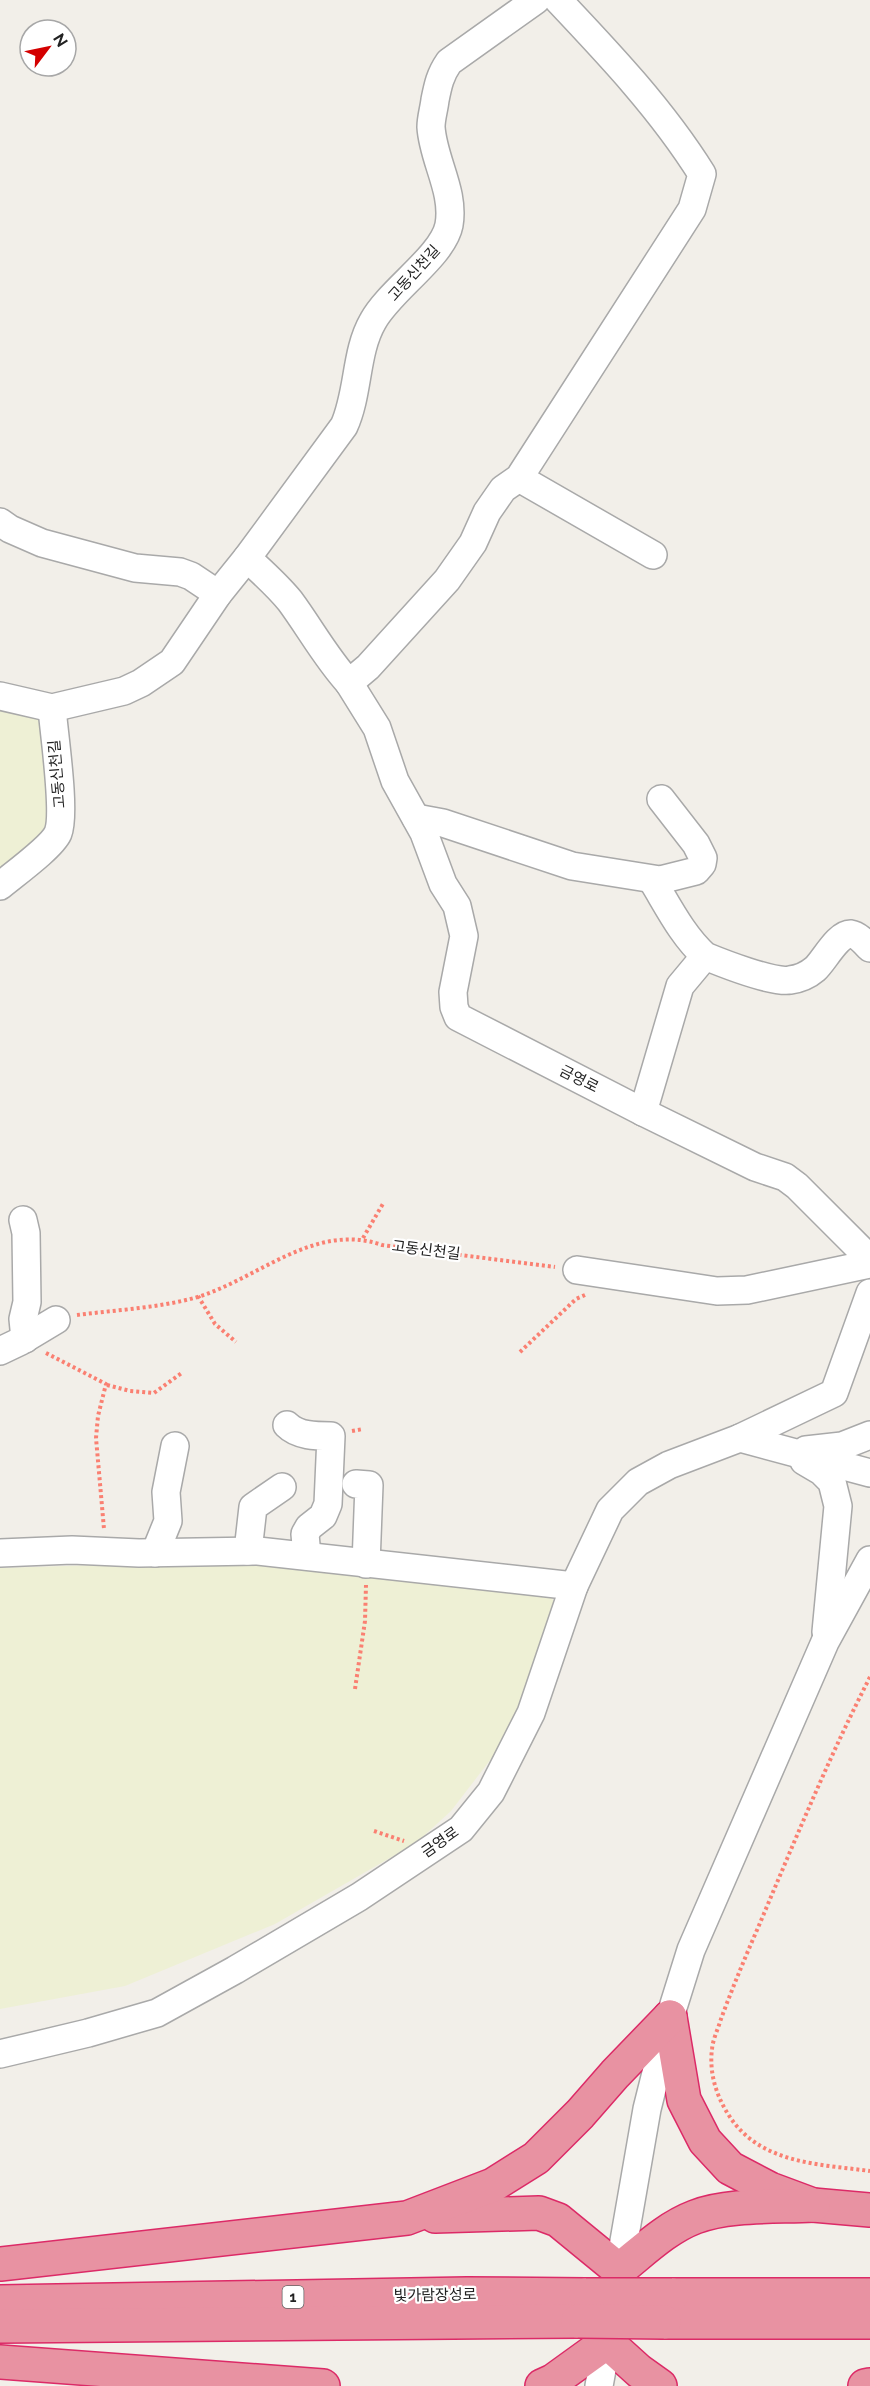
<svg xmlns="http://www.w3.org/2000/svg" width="870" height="2386" viewBox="0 0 870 2386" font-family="Raleway,'Noto Sans KR',sans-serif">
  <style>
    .farmland { fill: #eef0d5 }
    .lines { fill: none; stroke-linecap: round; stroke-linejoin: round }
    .minor-casing { stroke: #a9a9a9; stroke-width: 30 }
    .highway-casing { stroke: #dc2a67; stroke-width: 36 }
    .path { stroke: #fa8072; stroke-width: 4; stroke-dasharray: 3 3; stroke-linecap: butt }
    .minor { stroke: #fff; stroke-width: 27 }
    .highway { stroke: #e892a2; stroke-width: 33 }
    .highway-bridge-casing { stroke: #dc2a67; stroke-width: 36; stroke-linecap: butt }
    .highway-bridge { stroke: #e892a2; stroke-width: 33 }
    .labels { text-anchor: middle; stroke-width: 4.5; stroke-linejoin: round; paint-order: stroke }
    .shield { fill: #fff; stroke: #646464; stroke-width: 1.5 }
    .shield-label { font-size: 14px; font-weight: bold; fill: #222 }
    .street-label { font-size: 15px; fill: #222; stroke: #fff }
  </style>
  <rect width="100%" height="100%" fill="#f2efe9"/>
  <g class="farmland">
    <polygon points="0,704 43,716 50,816 40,837 0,872"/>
    <polygon points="226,1561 541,1591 552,1598 556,1608 515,1717 501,1746 451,1811 416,1843 275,1924 125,1986 0,2009 0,1568"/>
  </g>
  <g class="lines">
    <g class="minor-casing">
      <g id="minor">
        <polyline points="519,478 653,555"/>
        <polyline points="0,522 10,529 42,543 135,568 180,572 191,576 218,594"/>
        <path d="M247,558C262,572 277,585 290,601C310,628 326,658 349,683L368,667L447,580L473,543L487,512L503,489L519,478L692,209L702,174C662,110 610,55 558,0"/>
        <polyline points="349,683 377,728 395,781 424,833 443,884 457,906 464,936 453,992 454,1007 458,1017 643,1112 755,1167 785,1177 797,1186 870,1259"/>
        <path d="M0,696L52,708L124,691L141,683L172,662L218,594L247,558L344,426C359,393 355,352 373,321C390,290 443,256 449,225C455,191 433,160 431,127C431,118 434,109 435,100C438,85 440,75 449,62L536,0"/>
        <polyline points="416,818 443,823 572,866 660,880 696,871 702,864 703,858 696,844 661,799"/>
        <path d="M652,880C668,906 682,935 705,956C722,963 773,983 790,980C798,979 808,975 815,969C824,961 838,933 851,934C858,935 866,944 870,948"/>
        <path d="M0,886C13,875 52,847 58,833C66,813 54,734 52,708"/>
        <polyline points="643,1112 680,986 705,956"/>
        <polyline points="23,1220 26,1233 27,1302 23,1319 25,1339"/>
        <polyline points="577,1270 717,1291 747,1290 870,1264"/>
        <polyline points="0,1351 21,1341 56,1320"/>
        <path d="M287,1425C298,1436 316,1436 331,1436L328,1504L323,1516L309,1527L305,1534L307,1556"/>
        <polyline points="740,1438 834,1393 870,1293"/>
        <polyline points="806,1450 842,1446 870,1435"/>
        <polyline points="804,1461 821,1471 832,1482 838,1506 826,1632"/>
        <polyline points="356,1484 369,1485 366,1564"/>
        <polyline points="248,1551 253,1507 282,1487"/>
        <polyline points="0,1553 72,1550 139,1553 258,1551 574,1586"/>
        <polyline points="155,1553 168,1521 166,1492 175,1446"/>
        <polyline points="0,2054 88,2033 157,2013 235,1970 359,1897 461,1829 491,1792 531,1713 574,1586 610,1510 638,1482 669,1465 740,1438 870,1473"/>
        <polyline points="617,2281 647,2109 670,2017 691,1950 825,1642 870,1560"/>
        <polyline points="599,2386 609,2331"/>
      </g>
    </g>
    <g class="highway-casing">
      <g id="highway">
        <polyline points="670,2017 684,2100 705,2141 730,2168 770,2189 813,2205 870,2210"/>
        <path d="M435,2216L539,2213L558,2220L619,2270C643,2251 666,2228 695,2217C728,2204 777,2207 813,2205"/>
        <polyline points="0,2264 407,2218 493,2185 536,2158 580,2114 615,2074 670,2017"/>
        <polyline points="672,2295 870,2295"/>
        <polyline points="0,2302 467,2294 586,2295"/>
        <polyline points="664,2322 870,2322"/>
        <polyline points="0,2326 578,2321"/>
        <polyline points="0,2362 323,2386"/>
        <polyline points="542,2386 553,2381 607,2342 639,2371 660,2386"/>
        <polyline points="865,2386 870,2385"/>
      </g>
    </g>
    <g class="path">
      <polyline points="363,1238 384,1202"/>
      <polyline points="198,1296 215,1324 236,1342"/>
      <path d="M77,1315C116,1310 157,1308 194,1298C256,1281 314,1221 382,1245L555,1267"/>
      <polyline points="520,1352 576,1299 585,1295"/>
      <polyline points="46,1353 106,1384 98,1416 96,1438 104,1529"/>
      <polyline points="107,1385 130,1391 154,1393 183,1372"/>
      <polyline points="352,1431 363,1429"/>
      <path d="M870,1677C828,1759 793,1845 757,1930C744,1960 732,1989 721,2019C718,2029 713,2039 712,2049C709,2072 716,2095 728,2114C759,2164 818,2164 870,2171"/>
      <polyline points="355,1689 365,1621 366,1585"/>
      <polyline points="374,1831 404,1841"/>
    </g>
    <use href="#minor" class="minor"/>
    <use href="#highway" class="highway"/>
    <g class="highway-bridge-casing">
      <g id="highway-bridge">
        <polyline points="586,2295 672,2295"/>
        <polyline points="578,2321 664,2322"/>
      </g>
    </g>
    <use href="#highway-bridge" class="highway-bridge"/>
  </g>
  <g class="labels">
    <rect class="shield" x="282.5" y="2286" width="21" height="22" rx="4.5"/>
    <g class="shield-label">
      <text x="293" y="2302">1</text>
    </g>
    <g class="street-label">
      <text transform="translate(414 273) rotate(-48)" y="5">고동신천길</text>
      <text transform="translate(57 774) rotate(-95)" y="5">고동신천길</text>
      <text transform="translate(579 1079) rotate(27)" y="5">금영로</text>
      <text transform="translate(426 1250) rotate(7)" y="5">고동신천길</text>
      <text transform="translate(440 1842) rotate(-35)" y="5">금영로</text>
      <text transform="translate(435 2295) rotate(-1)" y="5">빛가람장성로</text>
    </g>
  </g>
  <g transform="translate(48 48) rotate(58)"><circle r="28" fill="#ffffff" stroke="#a7a7a7" stroke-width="1.5"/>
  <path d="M0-4.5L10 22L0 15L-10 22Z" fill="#d40000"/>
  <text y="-9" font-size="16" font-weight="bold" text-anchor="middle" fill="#222222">N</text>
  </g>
</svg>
